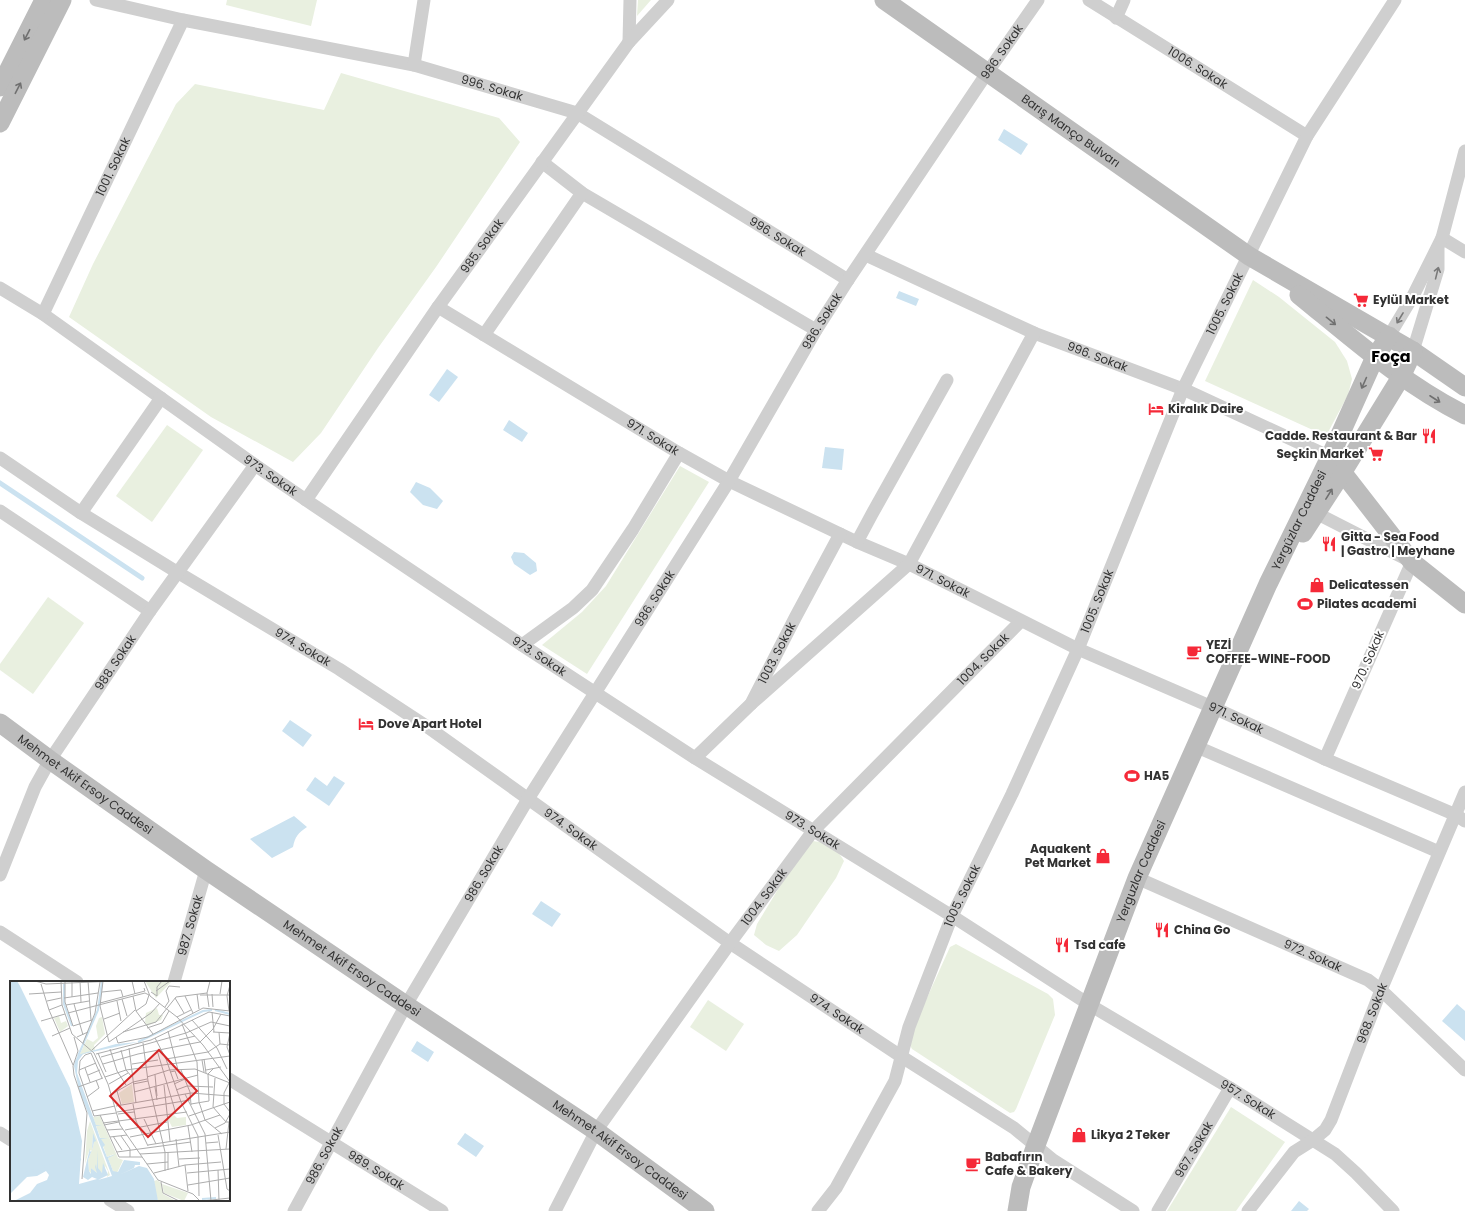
<svg xmlns="http://www.w3.org/2000/svg" width="1465" height="1211" viewBox="0 0 1465 1211" font-family="Poppins,sans-serif">
  <style>
    .green { fill: #e9f0e0 }
    .water { fill: #cbe2f0 }
    .lines { fill: none; stroke-linecap: round; stroke-linejoin: round }
    .stream { stroke: #cbe2f0; stroke-width: 5 }
    .street { stroke: #cfcfcf; stroke-width: 13 }
    .secondary { stroke: #bcbcbc; stroke-width: 19 }
    .oneway { stroke: #707070 }
    .oneway2 { stroke: #797979 }
    .labels { text-anchor: middle; stroke-width: 4; stroke-linejoin: round; paint-order: stroke }
    .street-label { font-size: 12px; fill: #323232; stroke: #fff }
    .poi-label { font-size: 12px; font-weight: bold; fill: #323232; stroke: #fff; text-anchor: start }
    .district-label { font-size: 16px; font-weight: bold; fill: #000; stroke: #fff }
    .inset-river { fill: none; stroke: #cbe2f0; stroke-width: 2 }
    .inset-road { fill: none; stroke: #adadad; stroke-width: 1 }
    .view { fill: #d62828; fill-opacity: 0.15; stroke: #d62828; stroke-width: 2 }
    .inset-edge { fill: none; stroke: #323232; stroke-width: 2 }
  </style>
  <rect width="100%" height="100%" fill="#fff"/>
  <g class="green">
    <polygon points="227,0 317,0 311,26 226,5"/>
    <polygon points="638,0 651,0 637,16"/>
    <polygon points="341,73 499,118 520,142 436,267 378,348 321,433 293,462 211,417 69,317 93,264 176,104 195,84 324,110"/>
    <polygon points="1253,280 1279,297 1335,342 1347,361 1352,379 1348,395 1326,436 1205,381"/>
    <polygon points="167,425 203,450 152,522 116,496"/>
    <polygon points="680,466 709,482 587,674 542,645 582,612 606,586"/>
    <polygon points="48,597 84,623 33,694 0,670 0,664"/>
    <path d="M813,841C830,843 835,846 844,861L836,878L797,935L779,951L766,945L754,935L757,924L803,848Z"/>
    <polygon points="956,944 1048,994 1053,999 1055,1015 1016,1109 1014,1112 1010,1113 912,1049 910,1045 912,1031 950,947"/>
    <polygon points="708,1000 744,1024 726,1051 690,1027"/>
    <polygon points="1231,1107 1285,1142 1236,1211 1167,1211"/>
  </g>
  <g class="water">
    <polygon points="1004,129 1028,144 1021,155 998,140"/>
    <polygon points="899,291 919,299 916,306 896,298"/>
    <polygon points="447,369 458,377 439,402 429,395"/>
    <polygon points="509,420 528,433 522,442 503,430"/>
    <polygon points="825,447 844,449 842,470 822,468"/>
    <polygon points="416,482 430,488 443,501 437,509 423,505 410,492"/>
    <polygon points="514,552 524,553 536,563 537,571 530,575 514,564 511,557"/>
    <polygon points="290,720 312,735 303,747 282,731"/>
    <polygon points="334,776 345,783 329,806 306,790 315,777 327,786"/>
    <path d="M294,816L307,827C298,833 295,837 293,847L272,858L250,839Z"/>
    <polygon points="541,901 561,914 552,927 532,914"/>
    <polygon points="1457,1004 1465,1011 1465,1041 1442,1021"/>
    <polygon points="417,1041 434,1052 428,1062 411,1051"/>
    <polygon points="465,1133 484,1146 476,1157 457,1144"/>
    <polygon points="1299,1201 1309,1209 1307,1211 1291,1211"/>
  </g>
  <g class="lines">
    <polyline class="stream" points="0,483 142,578"/>
    <g class="street">
      <path id="s1" d="M96,0L183,20L414,65L577,113L848,280"/>
      <path id="s2" d="M1089,0L1307,136"/>
      <polyline points="1116,18 1124,0"/>
      <polyline points="629,42 630,0"/>
      <polyline points="414,65 424,0"/>
      <polyline points="542,162 582,193 816,330"/>
      <polyline points="1442,238 1465,252"/>
      <path id="s3" d="M866,255L1034,333L1183,389L1330,457"/>
      <path id="s4" d="M0,288L43,314L255,465L306,500L522,645L695,758L952,916L1090,1005L1230,1088L1335,1154L1356,1173L1393,1211"/>
      <path id="s5" d="M438,307L679,453L729,481L857,542L909,564L1078,649L1212,707L1325,759L1456,815L1465,821"/>
      <path id="s6" d="M43,314L183,20"/>
      <polyline points="484,335 582,193"/>
      <polyline points="1389,336 1413,296 1442,238 1465,151"/>
      <polyline points="1413,351 1438,269 1438,248"/>
      <path id="s7" d="M0,458L81,513L172,569L339,669L429,728L730,943L902,1057L1014,1128L1053,1160L1133,1211"/>
      <path id="s8" d="M306,500L438,307L629,42L668,0"/>
      <polyline points="1308,509 1412,562 1325,759"/>
      <polyline points="0,511 150,611"/>
      <polyline points="81,513 161,398"/>
      <polyline points="857,542 872,514 947,380"/>
      <polyline points="522,645 573,608 592,590 633,529 679,453"/>
      <polyline points="751,704 909,564 1034,333"/>
      <polyline points="1195,746 1439,852"/>
      <path id="s9" d="M695,758L751,704L795,618L840,534"/>
      <path id="s10" d="M0,875L35,787L50,760L150,611L255,465"/>
      <path id="s11" d="M1137,878L1368,980L1381,990L1465,1070"/>
      <polyline points="0,932 77,982"/>
      <path id="s12" d="M174,982L206,870"/>
      <path id="s13" d="M229,1079L442,1211"/>
      <polyline points="0,1133 11,1140"/>
      <polyline points="110,1200 128,1211"/>
      <path id="s14" d="M294,1211L406,1005L528,799L729,481L816,330L848,280L987,73L1038,0"/>
      <path id="s15" d="M555,1211L596,1131L730,943L813,831L1021,621"/>
      <path id="s16" d="M818,1211L836,1188L895,1081L909,1027L952,916L1012,794L1078,649L1183,389L1307,136L1395,0"/>
      <path id="s17" d="M1158,1211L1230,1088"/>
      <path id="s18" d="M1248,1211L1294,1152L1313,1140L1325,1130L1331,1120L1381,990L1465,792"/>
    </g>
    <g class="secondary">
      <path id="s19" d="M884,0L1249,256L1413,351L1465,387"/>
      <polyline points="0,87 44,0"/>
      <polyline points="0,123 62,0"/>
      <path d="M1299,295C1352,338 1403,384 1465,415"/>
      <polyline points="1336,464 1412,562 1465,604"/>
      <polyline points="1303,533 1342,473 1401,377 1413,351"/>
      <path id="s20" d="M0,723L50,760L206,870L406,1005L596,1131L705,1211"/>
      <path id="s21" d="M1017,1211L1021,1187L1036,1145L1137,878L1268,584L1330,457L1375,357L1389,336"/>
    </g>
  </g>
  <defs><path id="oneway-shaft" d="M-6 0H5M1.5-3L5.5 0L1.5 3" fill="none" stroke-width="1.6" stroke-linecap="round" stroke-linejoin="round"/></defs>
  <g class="oneway">
    <use href="#oneway-shaft" transform="translate(27 35) rotate(117)"/>
    <use href="#oneway-shaft" transform="translate(18 88) rotate(-63)"/>
    <use href="#oneway-shaft" transform="translate(1331 321) rotate(39)"/>
    <use href="#oneway-shaft" transform="translate(1364 383) rotate(114)"/>
    <use href="#oneway-shaft" transform="translate(1435 399) rotate(33)"/>
    <use href="#oneway-shaft" transform="translate(1329 494) rotate(-58)"/>
  </g>
  <g class="oneway2">
    <use href="#oneway-shaft" transform="translate(1437 273) rotate(-76)"/>
    <use href="#oneway-shaft" transform="translate(1400 318) rotate(121)"/>
  </g>
  <defs>
    <g id="supermarket-bare" transform="scale(1.2)"><path d="M-6-5.5h2.5l.6 2H6L4.5 2H-2.5L-4.4-4H-6ZM-1.5 3.2a1.3 1.3 0 1 0 .1 0ZM3 3.2a1.3 1.3 0 1 0 .1 0Z" fill="#f52938" stroke="#fff" stroke-width="2.5" paint-order="stroke"/></g>
    <g id="hotel-bare" transform="scale(1.2)"><path d="M-6-4.5h1.5V1H6V5H4.5V3h-9V5H-6ZM-4 0a1.8 1.8 0 1 1 3.6 0ZM.5 0V-2.5h3Q6-2.5 6 0Z" fill="#f52938" stroke="#fff" stroke-width="2.5" paint-order="stroke"/></g>
    <g id="restaurant-bare" transform="scale(1.2)"><path d="M-5-6h1v4h1v-4h1v4h1v-4h1v5L-1.5 .5V6h-2V.5L-5-1ZM5-6V6H3V1.5H1.5Q1.5-4 5-6Z" fill="#f52938" stroke="#fff" stroke-width="2.5" paint-order="stroke"/></g>
    <g id="shop-bare" transform="scale(1.2)"><path d="M-5-2.5h2.3a2.7 3.5 0 0 1 5.4 0H5L5.5 6h-11ZM-1.5-2.5h3a1.5 2.3 0 0 0-3 0Z" fill="#f52938" stroke="#fff" stroke-width="2.5" paint-order="stroke"/></g>
    <g id="stadium-bare" transform="scale(1.2)"><path d="M0-5a6.5 5 0 1 0 0 10a6.5 5 0 1 0 0-10ZM-3.5-1.8h7v3.6h-7Z" fill="#f52938" stroke="#fff" stroke-width="2.5" paint-order="stroke"/></g>
    <g id="cafe-bare" transform="scale(1.2)"><path d="M-5.5-4.5H6V0H3Q3 3.5 0 3.5H-2.5Q-5.5 3.5-5.5 0ZM3-3.2v2h1.7v-2ZM-6 4.5H4V6H-6Z" fill="#f52938" stroke="#fff" stroke-width="2.5" paint-order="stroke"/></g>
  </defs>
  <g fill-rule="evenodd">
    <use href="#supermarket-bare" x="1361" y="300"/>
    <use href="#hotel-bare" x="1156" y="409"/>
    <use href="#restaurant-bare" x="1429" y="436"/>
    <use href="#supermarket-bare" x="1376" y="454"/>
    <use href="#restaurant-bare" x="1329" y="544"/>
    <use href="#shop-bare" x="1317" y="585"/>
    <use href="#stadium-bare" x="1305" y="604"/>
    <use href="#cafe-bare" x="1194" y="652"/>
    <use href="#hotel-bare" x="366" y="724"/>
    <use href="#stadium-bare" x="1132" y="776"/>
    <use href="#shop-bare" x="1103" y="856"/>
    <use href="#restaurant-bare" x="1162" y="930"/>
    <use href="#restaurant-bare" x="1062" y="945"/>
    <use href="#shop-bare" x="1079" y="1135"/>
    <use href="#cafe-bare" x="973" y="1164"/>
  </g>
  <g class="labels">
    <g class="street-label">
      <text dy="4" stroke="none"><textPath href="#s14" startOffset="1359">986. Sokak</textPath></text>
      <text dy="4" stroke="none"><textPath href="#s2" startOffset="128">1006. Sokak</textPath></text>
      <text dy="4" stroke="none"><textPath href="#s1" startOffset="406">996. Sokak</textPath></text>
      <text dy="4" stroke="none"><textPath href="#s19" startOffset="228">Barış Manço Bulvarı</textPath></text>
      <text dy="4" stroke="none"><textPath href="#s6" startOffset="163">1001. Sokak</textPath></text>
      <text dy="4" stroke="none"><textPath href="#s1" startOffset="730">996. Sokak</textPath></text>
      <text dy="4" stroke="none"><textPath href="#s8" startOffset="309">985. Sokak</textPath></text>
      <text dy="4" stroke="none"><textPath href="#s16" startOffset="997">1005. Sokak</textPath></text>
      <text dy="4" stroke="none"><textPath href="#s14" startOffset="1035">986. Sokak</textPath></text>
      <text dy="4" stroke="none"><textPath href="#s3" startOffset="253">996. Sokak</textPath></text>
      <text dy="4" stroke="none"><textPath href="#s5" startOffset="251">971. Sokak</textPath></text>
      <text dy="4" stroke="none"><textPath href="#s4" startOffset="329">973. Sokak</textPath></text>
      <text dy="4" stroke="none"><textPath href="#s21" startOffset="747">Yergüzlar Caddesi</textPath></text>
      <text dy="4" stroke="none"><textPath href="#s5" startOffset="575">971. Sokak</textPath></text>
      <text dy="4" stroke="none"><textPath href="#s14" startOffset="711">986. Sokak</textPath></text>
      <text dy="4" stroke="none"><textPath href="#s16" startOffset="673">1005. Sokak</textPath></text>
      <text dy="4" stroke="none"><textPath href="#s7" startOffset="357">974. Sokak</textPath></text>
      <text dy="4" stroke="none"><textPath href="#s9" startOffset="135">1003. Sokak</textPath></text>
      <text dy="4" stroke="none"><textPath href="#s4" startOffset="653">973. Sokak</textPath></text>
      <text dy="4" stroke="none"><textPath href="#s15" startOffset="702">1004. Sokak</textPath></text>
      <text transform="translate(1368 660) rotate(-66)" y="4">970. Sokak</text>
      <text dy="4" stroke="none"><textPath href="#s10" startOffset="243">988. Sokak</textPath></text>
      <text dy="4" stroke="none"><textPath href="#s5" startOffset="899">971. Sokak</textPath></text>
      <text dy="4" stroke="none"><textPath href="#s20" startOffset="105">Mehmet Akif Ersoy Caddesi</textPath></text>
      <text dy="4" stroke="none"><textPath href="#s7" startOffset="681">974. Sokak</textPath></text>
      <text dy="4" stroke="none"><textPath href="#s4" startOffset="977">973. Sokak</textPath></text>
      <text dy="4" stroke="none"><textPath href="#s21" startOffset="362">Yerguzlar Caddesi</textPath></text>
      <text dy="4" stroke="none"><textPath href="#s14" startOffset="387">986. Sokak</textPath></text>
      <text dy="4" stroke="none"><textPath href="#s16" startOffset="349">1005. Sokak</textPath></text>
      <text dy="4" stroke="none"><textPath href="#s15" startOffset="378">1004. Sokak</textPath></text>
      <text dy="4" stroke="none"><textPath href="#s12" startOffset="59">987. Sokak</textPath></text>
      <text dy="4" stroke="none"><textPath href="#s11" startOffset="192">972. Sokak</textPath></text>
      <text dy="4" stroke="none"><textPath href="#s20" startOffset="429">Mehmet Akif Ersoy Caddesi</textPath></text>
      <text dy="4" stroke="none"><textPath href="#s18" startOffset="239">968. Sokak</textPath></text>
      <text dy="4" stroke="none"><textPath href="#s7" startOffset="1005">974. Sokak</textPath></text>
      <text dy="4" stroke="none"><textPath href="#s4" startOffset="1489">957. Sokak</textPath></text>
      <text dy="4" stroke="none"><textPath href="#s17" startOffset="71">967. Sokak</textPath></text>
      <text dy="4" stroke="none"><textPath href="#s20" startOffset="753">Mehmet Akif Ersoy Caddesi</textPath></text>
      <text dy="4" stroke="none"><textPath href="#s14" startOffset="63">986. Sokak</textPath></text>
      <text dy="4" stroke="none"><textPath href="#s13" startOffset="173">989. Sokak</textPath></text>
    </g>
    <g class="poi-label">
      <text x="1373" y="304">Eylül Market</text>
      <text x="1168" y="413">Kiralık Daire</text>
      <text x="1417" y="440" text-anchor="end">Cadde. Restaurant &amp; Bar</text>
      <text x="1364" y="458" text-anchor="end">Seçkin Market</text>
      <text x="1341" y="541">Gitta - Sea Food<tspan x="1341" dy="14">| Gastro | Meyhane</tspan></text>
      <text x="1329" y="589">Delicatessen</text>
      <text x="1317" y="608">Pilates academi</text>
      <text x="1206" y="649">YEZİ<tspan x="1206" dy="14">COFFEE-WINE-FOOD</tspan></text>
      <text x="378" y="728">Dove Apart Hotel</text>
      <text x="1144" y="780">HA5</text>
      <text x="1091" y="853" text-anchor="end">Aquakent<tspan x="1091" dy="14">Pet Market</tspan></text>
      <text x="1174" y="934">China Go</text>
      <text x="1074" y="949">Tsd cafe</text>
      <text x="1091" y="1139">Likya 2 Teker</text>
      <text x="985" y="1161">Babafırın<tspan x="985" dy="14">Cafe &amp; Bakery</tspan></text>
    </g>
    <g class="district-label">
      <text x="1391" y="362">Foça</text>
    </g>
  </g>
  <g transform="translate(10 981)">
    <rect width="220" height="220" fill="#fff"/>
    <path d="M135,0H162L146,17ZM147,27L149,34H153L151,39L137,45L135,41L136,32ZM49,35L51,42L56,40L58,45L50,51L44,37ZM92,36L95,53L84,64L85,69L69,75L77,58L83,61L88,57L86,45L89,37ZM122,103L124,121L112,123L109,112ZM164,134L167,137L176,136V144L162,146L158,138ZM90,135L108,177L113,179L107,192L103,190L98,177L104,173L97,176L83,136ZM80,140L100,194L97,196L98,190L95,185L92,192L87,190V192L81,187L82,193L79,190L78,179L83,166L84,161L85,159L83,153L82,169L79,170L75,183L77,150ZM147,199L151,202L153,213L166,220H148L145,211L144,200ZM152,203L178,212L174,220L154,212Z" fill="#e9f0e0"/>
    <path d="M0,0H7L10,5L60,107L72,160L69,203L87,198L82,196L78,199L73,196L80,167V171L82,169L83,152L86,160L84,161L83,166L78,179L79,190L81,193V187L87,192L85,186L86,183L87,189V169L88,187L92,192L93,182L98,194L88,199L102,195L69,109L64,85L65,80L68,74L74,72L106,63L128,61L73,73L68,80L67,92L86,144H92L86,145L90,157H98L91,158L95,164L93,166L97,176L106,173L98,177L103,190L108,191L114,179L130,181V184H125L124,187L109,194L129,185L137,187L144,198L148,220H4L20,212L27,203L37,199L39,194L36,190L27,195L17,196L0,213Z" fill="#cbe2f0"/>
    <path class="inset-river" d="M54,3V23L62,45M205,29L220,33M128,61L193,30L202,29M68,75L88,29L92,1M0,203L5,202L16,192L31,186L71,178M192,218L206,217M23,220L70,179"/>
    <path class="inset-road" d="M25,0L36,3L106,0M51,0L52,24L62,53L84,72L98,103L110,144L148,199L183,213L190,220M55,0V21L63,45M70,0L71,21M78,0L81,39M93,0L90,25L99,61L141,32L150,22M122,0L125,13M134,0L140,15L167,36L193,64L220,101M31,3L39,29L63,84M146,10L160,0M92,11L111,9L113,16M141,11L147,15V6L152,0M19,13L51,11M187,13L189,28M202,13L203,26M210,13L212,0M190,14H220M123,15L126,30L143,53M175,15L183,32M62,16V0M54,17L88,12M165,17L174,32M112,18L117,35M37,20L51,17M107,20L111,40M90,22L135,10L134,7M64,23L73,54M56,24L79,20M155,26L159,20L156,10L159,5L170,6M199,26L197,12L200,0M39,29L52,24M126,30L136,23L139,14M219,30L217,15L220,4M202,31L204,51M58,32L135,12L139,14M167,36L181,29M94,38L110,32M182,39L207,67L217,88M31,40L55,33M172,43L187,81L189,121L195,139M63,45L82,39M137,47L152,42L159,30M158,50L168,89M113,51L146,41L166,16L197,12M203,51L220,52M209,51L210,63M220,52L217,66L220,74M42,55L60,47M64,56L68,70L63,85L64,94L77,132L72,198M67,56L78,51M106,56L108,62L138,56L193,27L220,30M145,57L156,78L171,121L188,155L189,215M169,59L185,55M73,62L85,32L90,1M133,62L138,100L155,171V190M119,67L126,122M100,68L107,90L116,104M82,69L125,29M111,69L116,89L122,96M147,69L166,133M88,72L96,91M86,73L141,59L199,31L220,35M91,76L176,52L201,41L220,45M156,78L198,71L210,63L220,64M194,78L196,92M192,79L194,91M93,83L128,73L190,61L203,48L211,33M122,83L148,79M75,87L80,101M69,89L86,82M171,89L180,111L181,124M196,89L211,86M160,91L165,90L168,98M78,94L90,89M145,94L147,115M95,96L116,89L220,75M137,96L159,89L185,88L220,102M92,97L81,72L75,74L70,80L69,92L84,135L106,132M205,97L203,126L216,141H220M219,102L214,112V123L220,131M99,103L118,92M123,103L138,100M164,103L175,98M154,104L160,160M68,106L93,97M145,106L147,119M166,109L177,105L203,106M107,110L111,124M124,111L188,94M102,113L123,101L137,98M175,113L195,153L201,220M77,116L89,107L86,99M123,123L126,140L138,165M181,123L199,120L198,93L203,88M106,125L181,112L220,115M82,130L105,125M107,131L180,119M108,133L124,131M90,134L109,176H132M179,135L220,121M134,138L146,163M195,139L212,153M93,142L177,131M94,144L109,141M178,145L182,171M205,147L215,142L220,133M97,149L113,148M115,149L157,141M208,154L217,208L220,210M103,155L112,169M111,155L120,168V176M100,156L117,154M120,156L181,144L210,134M166,158L169,186M196,162L208,161M138,164L220,151M216,168L219,141M107,171L181,161M130,173L220,168M169,178L190,177M137,183L158,181M175,184L178,210M158,189V171M208,189L209,220M144,192L175,184L211,181M177,192L220,188M151,201L153,212L169,220M178,204L220,197M192,220L220,217"/>
    <path class="view" d="M149,69L187,110L138,156L100,115Z"/>
    <rect width="220" height="220" class="inset-edge"/>
  </g>
</svg>
